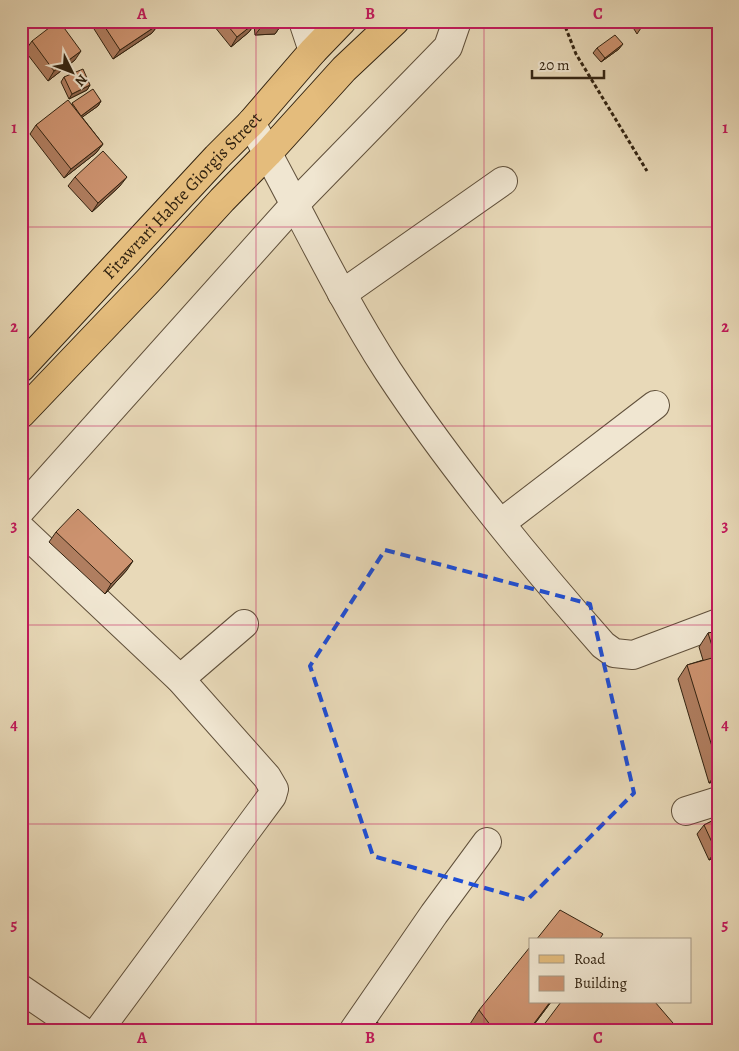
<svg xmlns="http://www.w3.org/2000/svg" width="739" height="1051" viewBox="0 0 739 1051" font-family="Alegreya,serif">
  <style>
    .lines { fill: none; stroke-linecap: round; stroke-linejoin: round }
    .minor-casing { stroke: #60503b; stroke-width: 30 }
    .major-casing { stroke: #322311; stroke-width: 30 }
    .path { stroke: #322311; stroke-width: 3; stroke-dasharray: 4 2.5; stroke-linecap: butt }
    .minor { stroke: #f0e6d1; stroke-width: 28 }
    .major { stroke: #e4bc7c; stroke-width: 28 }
    .wall { fill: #b07e60; stroke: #322311 }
    .shaded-wall { fill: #90674e; stroke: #322311 }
    .building { fill: #cd9370; stroke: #322311 }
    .marked { fill: none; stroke: #1d4ed8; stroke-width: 4; stroke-dasharray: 10 6; stroke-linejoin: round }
    .grid { fill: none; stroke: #c2185b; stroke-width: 1; stroke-opacity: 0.55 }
    .labels { text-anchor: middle; stroke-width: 4; stroke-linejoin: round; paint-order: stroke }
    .street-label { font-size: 18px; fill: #322311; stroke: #f0e6d1 }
    .neatline { fill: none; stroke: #c2185b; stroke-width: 2 }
    .grid-label { font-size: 16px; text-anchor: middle; font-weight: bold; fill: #c2185b }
  </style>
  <rect width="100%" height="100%" fill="#e8d9b8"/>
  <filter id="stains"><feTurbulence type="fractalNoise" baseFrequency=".004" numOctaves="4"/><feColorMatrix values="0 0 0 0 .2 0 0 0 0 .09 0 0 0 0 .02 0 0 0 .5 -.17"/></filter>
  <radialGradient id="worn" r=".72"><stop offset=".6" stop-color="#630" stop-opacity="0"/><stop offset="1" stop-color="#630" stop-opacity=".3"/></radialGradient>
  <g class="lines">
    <g class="minor-casing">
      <g id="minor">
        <polyline points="303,21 313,51"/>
        <path d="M251,123C297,205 337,292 388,371C451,467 527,559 603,645L614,653L633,655L718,623"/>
        <polyline points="342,294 503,181"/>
        <polyline points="21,510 295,204 448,47 457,21"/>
        <polyline points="501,523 655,405"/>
        <polyline points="21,529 180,679 267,777 274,789 272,796 99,1030"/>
        <polyline points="180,679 244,624"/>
        <polyline points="686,811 718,801"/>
        <polyline points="21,989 81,1030"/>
        <polyline points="354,1030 434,914 487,842"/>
      </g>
    </g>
    <g class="major-casing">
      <g id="major">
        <path id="s1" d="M21,368L217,157L251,123L313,51L342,21"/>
        <polyline points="21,414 148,281 222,200 268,153 344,69 395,21"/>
      </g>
    </g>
    <polyline class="path" points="563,21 576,54 647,171"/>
    <use href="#minor" class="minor"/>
    <use href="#major" class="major"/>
  </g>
  <g class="wall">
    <polygon points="89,21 157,21 159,24 152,33 113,59"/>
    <polygon points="210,21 282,21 282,24 275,34 255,35 254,25 249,32 231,47"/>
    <polygon points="629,21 645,21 645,22 637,34"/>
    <polygon points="32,41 75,60 48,81 25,51"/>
    <polygon points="597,48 619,49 601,62 593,53"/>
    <polygon points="64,77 90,85 87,90 69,99 61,82"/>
    <polygon points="101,101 98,106 82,117 103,144 96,153 64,178 30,134 36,125 72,104"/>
    <polygon points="75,177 120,186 92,212 68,186"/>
    <polygon points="56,532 127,570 105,594 49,542"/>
    <polygon points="718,631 718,781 709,783 678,679 687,665 703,660 699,647 708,633"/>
    <polygon points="718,818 718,856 709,860 697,834 704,825"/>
    <polygon points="530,1002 551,1002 530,1030 474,1030 470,1024 479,1010"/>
  </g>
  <g class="shaded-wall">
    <polygon points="256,22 249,32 231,47 237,37"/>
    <polygon points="159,24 152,33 113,59 120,50"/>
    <polygon points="282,24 275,34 255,35 262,26"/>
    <polygon points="623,44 619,49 601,62 605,58"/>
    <polygon points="81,51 75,60 48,81 54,71"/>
    <polygon points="90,85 87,90 69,99 72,94"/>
    <polygon points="101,101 98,106 77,121 81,116"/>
    <polygon points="103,144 96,153 64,178 71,169"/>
    <polygon points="127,177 120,186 92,212 98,203"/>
    <polygon points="133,561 127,570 105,594 111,584"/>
    <polygon points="718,772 718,781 709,783"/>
    <polygon points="718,850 718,856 709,860 716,851"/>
    <polygon points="550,1002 551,1002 530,1030 529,1030"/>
  </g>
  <g class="building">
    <polygon points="58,21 59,21 81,51 54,71 32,41"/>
    <polygon points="101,21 157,21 159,24 120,50"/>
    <polygon points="224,21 255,21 256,22 237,37"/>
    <polygon points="261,21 282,21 282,24 262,26"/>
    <polygon points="636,21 645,21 645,22 641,29"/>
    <polygon points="615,35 623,44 605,58 597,48"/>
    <polygon points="83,69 90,85 72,94 64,77"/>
    <polygon points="93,89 101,101 81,116 72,103"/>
    <polygon points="68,100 103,144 71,169 36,125"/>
    <polygon points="103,151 127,177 98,203 75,177"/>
    <polygon points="78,509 133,561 111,584 56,532"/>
    <polygon points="718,631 718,665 708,633"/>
    <polygon points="712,658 718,678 718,766 687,665"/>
    <polygon points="718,818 718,850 716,851 704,825"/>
    <polygon points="560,910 603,934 599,940 536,940"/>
    <polygon points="530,947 530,1002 550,1002 529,1030 494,1030 479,1010"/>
    <polygon points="561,1002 655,1002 679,1030 540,1030"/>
    <polygon points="377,1022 387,1030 371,1030"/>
  </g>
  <path class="marked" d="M385,550L590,604L634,793L527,900L373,856L310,666Z"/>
  <path class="grid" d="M256,21V1030M484,21V1030M21,227H718M21,426H718M21,625H718M21,824H718"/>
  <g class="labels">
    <g class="street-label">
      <text dy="6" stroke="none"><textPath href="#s1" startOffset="236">Fitawrari Habte Giorgis Street</textPath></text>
    </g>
  </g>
  <rect width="739" height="1051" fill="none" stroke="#e8d9b8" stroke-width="55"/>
  <rect x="529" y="938" width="162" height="65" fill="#f0e6d1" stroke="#a49884"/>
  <rect x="539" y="955" width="25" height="8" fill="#e4bc7c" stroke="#a49884"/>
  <text x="574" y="964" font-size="15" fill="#322311">Road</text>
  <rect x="539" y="976" width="25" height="15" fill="#cd9370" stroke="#a49884"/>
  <text x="574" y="988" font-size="15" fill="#322311">Building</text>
  <g transform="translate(72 72) rotate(132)" stroke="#f0e6d1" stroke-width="4" paint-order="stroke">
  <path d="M0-4L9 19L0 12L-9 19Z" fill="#322311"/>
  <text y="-8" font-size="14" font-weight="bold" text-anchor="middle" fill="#322311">N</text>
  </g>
  <path d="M532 70v8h72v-8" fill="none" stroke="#322311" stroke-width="2.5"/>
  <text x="539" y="70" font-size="15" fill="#322311" stroke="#f0e6d1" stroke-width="4" paint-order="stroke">20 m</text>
  <rect x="28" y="28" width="684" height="996" class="neatline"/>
  <g class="grid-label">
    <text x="142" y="19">A</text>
    <text x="370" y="19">B</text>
    <text x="598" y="19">C</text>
    <text x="14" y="133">1</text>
    <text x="725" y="133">1</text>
    <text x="14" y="332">2</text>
    <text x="725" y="332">2</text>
    <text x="14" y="531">3</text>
    <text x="725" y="531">3</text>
    <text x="14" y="730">4</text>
    <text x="725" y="730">4</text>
    <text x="14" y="930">5</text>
    <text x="725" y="930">5</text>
    <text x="142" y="1043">A</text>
    <text x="370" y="1043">B</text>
    <text x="598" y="1043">C</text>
  </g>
  <rect width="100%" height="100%" filter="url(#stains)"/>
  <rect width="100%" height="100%" fill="url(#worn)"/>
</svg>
